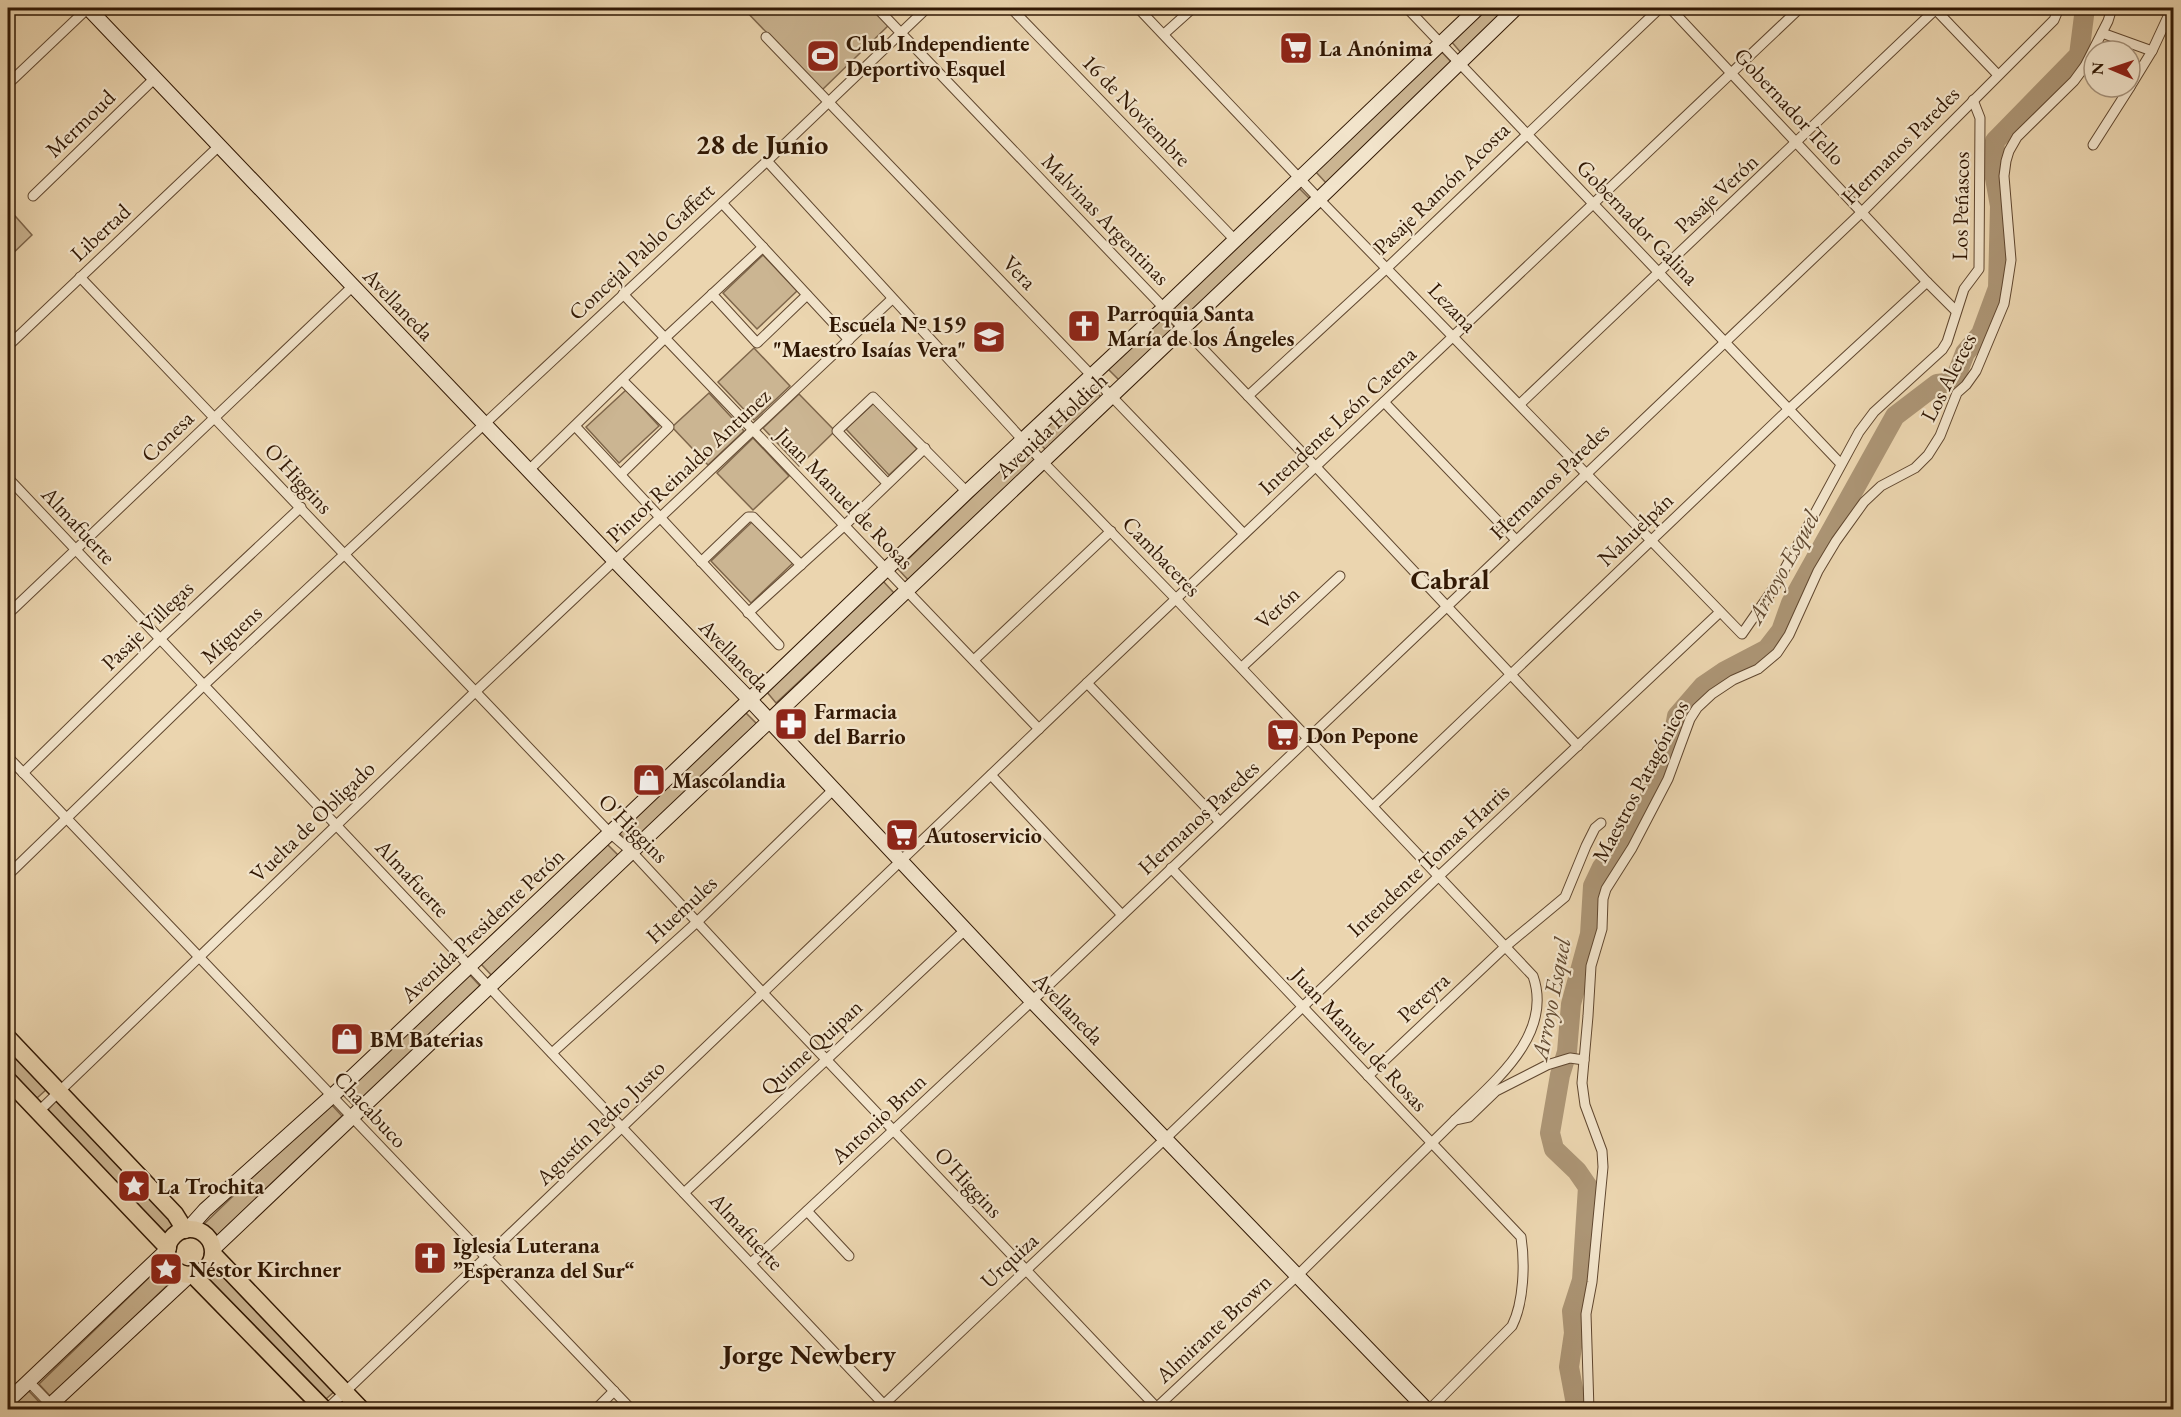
<svg xmlns="http://www.w3.org/2000/svg" width="2181" height="1417" viewBox="0 0 2181 1417" font-family="'EB Garamond',serif">
  <style>
    .green { fill: #cbb592; stroke: #7e664b; stroke-width: 1.5 }
    .lines { fill: none; stroke-linecap: round; stroke-linejoin: round }
    .river { stroke: #ac9575; stroke-width: 20 }
    .street-casing { stroke: #60472f; stroke-width: 11 }
    .secondary-casing { stroke: #311804; stroke-width: 16 }
    .highway-casing { stroke: #311804; stroke-width: 19 }
    .street { stroke: #f2e4cb; stroke-width: 9 }
    .secondary { stroke: #f2e4cb; stroke-width: 14 }
    .highway { stroke: #ebd5af; stroke-width: 16 }
    .labels { text-anchor: middle; stroke-width: 4.5; stroke-linejoin: round; paint-order: stroke }
    .poi-label { font-size: 22px; font-weight: bold; fill: #311804; stroke: #f2e4cb; text-anchor: start }
    .street-label { font-size: 22px; fill: #311804; stroke: #f2e4cb }
    .water-label { font-size: 24px; font-style: italic; fill: #624a31; stroke: #f2e4cb }
    .district-label { font-size: 28px; font-weight: bold; fill: #311804; stroke: #f2e4cb }
  </style>
  <rect width="100%" height="100%" fill="#ebd5af"/>
  <filter id="stains"><feTurbulence type="fractalNoise" baseFrequency=".00333" numOctaves="4"/><feColorMatrix values="0 0 0 0 .2 0 0 0 0 .09 0 0 0 0 .02 0 0 0 .5 -.17"/></filter>
  <radialGradient id="worn" r=".72"><stop offset=".6" stop-color="#630" stop-opacity="0"/><stop offset="1" stop-color="#630" stop-opacity=".3"/></radialGradient>
  <g class="green">
    <polygon points="743,8 876,8 891,23 822,90"/>
    <polygon points="1484,8 1510,8 1462,54 1450,40"/>
    <polygon points="1440,50 1452,63 1327,184 1315,171"/>
    <polygon points="1298,187 1311,200 1186,320 1173,307"/>
    <polygon points="8,208 32,235 8,258"/>
    <polygon points="763,255 797,291 757,329 723,293"/>
    <polygon points="1164,316 1177,329 1121,382 1108,369"/>
    <polygon points="754,348 790,386 754,420 718,382"/>
    <polygon points="1090,385 1102,398 1047,451 1034,438"/>
    <polygon points="626,390 659,426 619,463 586,427"/>
    <polygon points="709,393 744,431 708,465 672,427"/>
    <polygon points="799,394 835,431 799,466 763,428"/>
    <polygon points="874,403 917,449 889,475 846,429"/>
    <polygon points="753,438 789,476 753,510 717,473"/>
    <polygon points="1023,448 1036,461 910,582 898,569"/>
    <polygon points="753,521 793,563 751,603 711,561"/>
    <polygon points="883,581 894,593 776,703 766,691"/>
    <polygon points="744,711 757,724 631,845 618,832"/>
    <polygon points="606,843 619,856 493,977 481,964"/>
    <polygon points="468,973 480,986 355,1107 342,1094"/>
    <polygon points="8,1048 47,1089 37,1098 8,1068"/>
    <polygon points="56,1101 177,1226 168,1235 47,1111"/>
    <polygon points="330,1103 342,1116 216,1237 204,1224"/>
    <polygon points="164,1263 177,1276 51,1397 39,1384"/>
    <polygon points="215,1266 336,1390 326,1399 205,1275"/>
    <polygon points="28,1390 41,1404 34,1409 8,1410"/>
  </g>
  <g class="lines">
    <polyline class="river" points="1577,1410 1569,1367 1574,1333 1572,1311 1582,1280 1588,1187 1577,1171 1554,1149 1550,1133 1560,1075 1567,1052 1571,1004 1590,934 1593,886 1602,867 1619,849 1645,806 1670,756 1677,716 1703,686 1725,671 1767,649 1781,631 1791,603 1895,416 1937,384 1954,382 1965,353 1981,334 1998,288 2000,206 1993,167 1995,141 2079,55 2085,8"/>
    <g class="street-casing">
      <g id="street">
        <polyline points="877,8 1316,467 1578,746"/>
        <polyline points="1011,8 1235,240"/>
        <polyline points="1138,8 1319,199 1742,634 1776,585 1859,432 1874,412 1942,350 1947,342 1964,289 1979,269 1980,118 1973,100"/>
        <polyline points="1407,8 1840,463"/>
        <polyline points="1670,8 1927,282 1956,311"/>
        <polyline points="1934,8 1998,75"/>
        <polyline points="2102,33 2152,51"/>
        <polyline points="1164,34 1193,8"/>
        <polyline points="766,37 1244,534"/>
        <polyline points="8,84 88,8"/>
        <polyline points="2130,87 2152,51 2172,8"/>
        <polyline points="2093,145 2130,87"/>
        <path d="M767,161L1043,462L1176,599L1533,976C1554,1036 1492,1083 1455,1120"/>
        <polyline points="33,196 155,78"/>
        <polyline points="722,203 849,340"/>
        <polyline points="80,277 610,833 632,852 763,993 1159,1410"/>
        <polyline points="623,294 1039,729"/>
        <polyline points="712,294 757,343 807,295"/>
        <polyline points="8,346 219,146"/>
        <polyline points="1248,396 1387,268 1660,8"/>
        <polyline points="1384,402 1516,540"/>
        <polyline points="1520,404 1937,8"/>
        <polyline points="575,426 779,645"/>
        <polyline points="529,470 665,338 763,247"/>
        <polyline points="621,474 669,427 622,380"/>
        <polyline points="8,478 889,1410"/>
        <polyline points="887,483 837,431 873,397 967,492"/>
        <polyline points="701,562 748,517 753,517 801,565"/>
        <polyline points="748,613 845,525 925,448"/>
        <polyline points="8,614 353,286"/>
        <polyline points="974,660 1111,531"/>
        <polyline points="1242,667 1340,576"/>
        <polyline points="1087,683 1220,822"/>
        <polyline points="8,757 632,1410"/>
        <polyline points="23,773 160,639 301,507"/>
        <polyline points="991,775 1122,915"/>
        <polyline points="1373,806 1789,409 1927,282"/>
        <path d="M1171,868L1521,1237C1525,1263 1524,1302 1512,1326L1429,1410"/>
        <polyline points="8,875 204,685 767,161 927,8"/>
        <polyline points="552,1053 697,922 834,789"/>
        <polyline points="1368,1076 1506,946 1565,897 1586,846 1595,828 1601,823"/>
        <polyline points="38,1112 475,692 892,299"/>
        <polyline points="684,1193 965,930"/>
        <polyline points="807,1211 849,1256"/>
        <polyline points="751,1263 1032,1001 1862,212 2054,20 2059,8"/>
        <polyline points="28,1381 56,1410"/>
        <polyline points="326,1410 1087,683 1800,8"/>
        <polyline points="595,1410 614,1391"/>
        <polyline points="878,1410 1166,1138 1439,876 1720,612"/>
        <polyline points="1154,1410 1298,1275 1455,1120 1469,1117 1496,1091 1547,1065 1570,1058 1584,1060"/>
        <polyline points="1589,1410 1586,1314 1592,1282 1603,1167 1602,1151 1585,1105 1582,1083 1588,1016 1591,966 1602,929 1603,899 1606,889 1632,848 1668,779 1690,719 1697,708 1712,694 1733,680 1758,669 1777,653 1789,635 1818,571 1836,541 1864,502 1881,486 1915,468 1928,455 1940,436 1957,393 1966,385 1976,371 2004,304 2007,286 2011,260 2004,176 2006,161 2009,151 2017,137 2074,81 2085,66 2108,21 2112,8"/>
      </g>
    </g>
    <g class="secondary-casing">
      <g id="secondary">
        <polyline points="88,8 615,561 750,700 1032,1001 1427,1410"/>
        <polyline points="188,1229 205,1210 332,1096 610,833 967,492 1164,308 1478,8"/>
        <polyline points="212,1250 1319,199 1516,8"/>
        <polyline points="8,1401 167,1250"/>
        <polyline points="45,1410 191,1274"/>
      </g>
    </g>
    <g class="highway-casing">
      <g id="highway">
        <polyline points="8,1038 175,1214 185,1230"/>
        <polyline points="8,1080 168,1248"/>
        <circle cx="190" cy="1252" r="23"/>
        <polyline points="213,1254 362,1410"/>
        <polyline points="192,1274 325,1410"/>
      </g>
    </g>
    <use href="#street" class="street"/>
    <use href="#secondary" class="secondary"/>
    <use href="#highway" class="highway"/>
  </g>
  <defs>
    <g id="supermarket-square" transform="scale(1.725)"><rect x="-9" y="-9" width="18" height="18" rx="4" fill="#8f2418" stroke="#f2e4cb"/><path d="M-6-5.5h2.5l.6 2H6L4.5 2H-2.5L-4.4-4H-6ZM-1.5 3.2a1.3 1.3 0 1 0 .1 0ZM3 3.2a1.3 1.3 0 1 0 .1 0Z" fill="#fff"/></g>
    <g id="stadium-square" transform="scale(1.725)"><rect x="-9" y="-9" width="18" height="18" rx="4" fill="#8f2418" stroke="#f2e4cb"/><path d="M0-5a6.5 5 0 1 0 0 10a6.5 5 0 1 0 0-10ZM-3.5-1.8h7v3.6h-7Z" fill="#fff"/></g>
    <g id="church-square" transform="scale(1.725)"><rect x="-9" y="-9" width="18" height="18" rx="4" fill="#8f2418" stroke="#f2e4cb"/><path d="M-1.2-6h2.4v3.5h3.3v2.4h-3.3V6h-2.4V-.1h-3.3v-2.4h3.3Z" fill="#fff"/></g>
    <g id="school-square" transform="scale(1.725)"><rect x="-9" y="-9" width="18" height="18" rx="4" fill="#8f2418" stroke="#f2e4cb"/><path d="M0-5L7-2L0 1L-7-2ZM-4 1L0 2.5L4 1V4Q0 6-4 4Z" fill="#fff"/></g>
    <g id="pharmacy-square" transform="scale(1.725)"><rect x="-9" y="-9" width="18" height="18" rx="4" fill="#8f2418" stroke="#f2e4cb"/><path d="M-2-6h4v4h4v4h-4v4h-4v-4h-4v-4h4Z" fill="#fff"/></g>
    <g id="shop-square" transform="scale(1.725)"><rect x="-9" y="-9" width="18" height="18" rx="4" fill="#8f2418" stroke="#f2e4cb"/><path d="M-5-2.5h2.3a2.7 3.5 0 0 1 5.4 0H5L5.5 6h-11ZM-1.5-2.5h3a1.5 2.3 0 0 0-3 0Z" fill="#fff"/></g>
    <g id="sight-square" transform="scale(1.725)"><rect x="-9" y="-9" width="18" height="18" rx="4" fill="#8f2418" stroke="#f2e4cb"/><path d="M0-6L1.8-2.2L6-1.7L2.9 1.2L3.7 5.4L0 3.3L-3.7 5.4L-2.9 1.2L-6-1.7L-1.8-2.2Z" fill="#fff"/></g>
  </defs>
  <g fill-rule="evenodd">
    <use href="#supermarket-square" x="1296" y="48"/>
    <use href="#stadium-square" x="823" y="56"/>
    <use href="#church-square" x="1084" y="326"/>
    <use href="#school-square" x="989" y="337"/>
    <use href="#pharmacy-square" x="791" y="724"/>
    <use href="#supermarket-square" x="1283" y="735"/>
    <use href="#shop-square" x="649" y="780"/>
    <use href="#supermarket-square" x="902" y="835"/>
    <use href="#shop-square" x="347" y="1039"/>
    <use href="#sight-square" x="134" y="1186"/>
    <use href="#church-square" x="430" y="1258"/>
    <use href="#sight-square" x="166" y="1269"/>
  </g>
  <g class="labels">
    <g class="poi-label">
      <text x="846" y="51">Club Independiente<tspan x="846" dy="25">Deportivo Esquel</tspan></text>
      <text x="1319" y="56">La Anónima</text>
      <text x="1107" y="321">Parroquia Santa<tspan x="1107" dy="25">María de los Ángeles</tspan></text>
      <text x="966" y="332" text-anchor="end">Escuela Nº 159<tspan x="966" dy="25">"Maestro Isaías Vera"</tspan></text>
      <text x="814" y="719">Farmacia<tspan x="814" dy="25">del Barrio</tspan></text>
      <text x="1306" y="743">Don Pepone</text>
      <text x="672" y="788">Mascolandia</text>
      <text x="925" y="843">Autoservicio</text>
      <text x="370" y="1047">BM Baterias</text>
      <text x="157" y="1194">La Trochita</text>
      <text x="453" y="1253">Iglesia Luterana<tspan x="453" dy="25">”Esperanza del Sur“</tspan></text>
      <text x="189" y="1277">Néstor Kirchner</text>
    </g>
    <g class="street-label">
      <text transform="translate(1790 106) rotate(47)" y="8">Gobernador Tello</text>
      <text transform="translate(1137 110) rotate(46)" y="8">16 de Noviembre</text>
      <text transform="translate(80 123) rotate(-44)" y="8">Mermoud</text>
      <text transform="translate(1900 145) rotate(-45)" y="8">Hermanos Paredes</text>
      <text transform="translate(1441 188) rotate(-44)" y="8">Pasaje Ramón Acosta</text>
      <text transform="translate(1716 193) rotate(-43)" y="8">Pasaje Verón</text>
      <text transform="translate(1960 206) rotate(-89)" y="8">Los Peñascos</text>
      <text transform="translate(1106 219) rotate(46)" y="8">Malvinas Argentinas</text>
      <text transform="translate(1638 222) rotate(46)" y="8">Gobernador Galina</text>
      <text transform="translate(100 232) rotate(-43)" y="8">Libertad</text>
      <text transform="translate(641 251) rotate(-43)" y="8">Concejal Pablo Gaffett</text>
      <text transform="translate(1020 272) rotate(46)" y="8">Vera</text>
      <text transform="translate(399 304) rotate(46)" y="8">Avellaneda</text>
      <text transform="translate(1453 307) rotate(46)" y="8">Lezana</text>
      <text transform="translate(1948 377) rotate(-63)" y="8">Los Alerces</text>
      <text transform="translate(1337 420) rotate(-43)" y="8">Intendente León Catena</text>
      <text transform="translate(1051 425) rotate(-43)" y="8">Avenida Holdich</text>
      <text transform="translate(167 436) rotate(-44)" y="8">Conesa</text>
      <text transform="translate(688 465) rotate(-43)" y="8">Pintor Reinaldo Antunez</text>
      <text transform="translate(299 478) rotate(47)" y="8">O'Higgins</text>
      <text transform="translate(1549 481) rotate(-44)" y="8">Hermanos Paredes</text>
      <text transform="translate(845 498) rotate(46)" y="8">Juan Manuel de Rosas</text>
      <text transform="translate(79 525) rotate(47)" y="8">Almafuerte</text>
      <text transform="translate(1635 529) rotate(-44)" y="8">Nahuelpán</text>
      <text transform="translate(1162 556) rotate(46)" y="8">Cambaceres</text>
      <text transform="translate(1277 607) rotate(-43)" y="8">Verón</text>
      <text transform="translate(147 625) rotate(-44)" y="8">Pasaje Villegas</text>
      <text transform="translate(231 634) rotate(-43)" y="8">Miguens</text>
      <text transform="translate(735 655) rotate(46)" y="8">Avellaneda</text>
      <text transform="translate(1640 781) rotate(-62)" y="8">Maestros Patagónicos</text>
      <text transform="translate(1198 817) rotate(-43)" y="8">Hermanos Paredes</text>
      <text transform="translate(312 821) rotate(-44)" y="8">Vuelta de Obligado</text>
      <text transform="translate(634 828) rotate(45)" y="8">O'Higgins</text>
      <text transform="translate(1428 860) rotate(-43)" y="8">Intendente Tomas Harris</text>
      <text transform="translate(413 878) rotate(47)" y="8">Almafuerte</text>
      <text transform="translate(681 909) rotate(-43)" y="8">Huemules</text>
      <text transform="translate(482 925) rotate(-43)" y="8">Avenida Presidente Perón</text>
      <text transform="translate(1423 997) rotate(-43)" y="8">Pereyra</text>
      <text transform="translate(1069 1008) rotate(46)" y="8">Avellaneda</text>
      <text transform="translate(1360 1039) rotate(47)" y="8">Juan Manuel de Rosas</text>
      <text transform="translate(811 1047) rotate(-43)" y="8">Quime Quipan</text>
      <text transform="translate(371 1109) rotate(47)" y="8">Chacabuco</text>
      <text transform="translate(878 1118) rotate(-43)" y="8">Antonio Brun</text>
      <text transform="translate(600 1122) rotate(-44)" y="8">Agustín Pedro Justo</text>
      <text transform="translate(969 1182) rotate(47)" y="8">O'Higgins</text>
      <text transform="translate(747 1231) rotate(47)" y="8">Almafuerte</text>
      <text transform="translate(1009 1260) rotate(-43)" y="8">Urquiza</text>
      <text transform="translate(1213 1328) rotate(-43)" y="8">Almirante Brown</text>
    </g>
    <g class="water-label">
      <text transform="translate(1783 567) rotate(-61)" y="8">Arroyo Esquel</text>
      <text transform="translate(1551 999) rotate(-79)" y="8">Arroyo Esquel</text>
    </g>
    <g class="district-label">
      <text x="762" y="154">28 de Junio</text>
      <text x="1450" y="589">Cabral</text>
      <text x="809" y="1364">Jorge Newbery</text>
    </g>
  </g>
  <rect width="2181" height="1417" fill="none" stroke="#ebd5af" stroke-width="30"/>
  <rect x="9" y="9" width="2163" height="1399" fill="none" stroke="#311804" stroke-width="3"/>
  <rect x="15" y="15" width="2151" height="1387" fill="none" stroke="#311804" stroke-width="1.5"/>
  <g transform="translate(2112 69) rotate(272)"><circle r="28" fill="#f2e4cb" stroke="#a5927b" stroke-width="1.5"/>
  <path d="M0-4.5L10 22L0 15L-10 22Z" fill="#8f2418"/>
  <text y="-9" font-size="16" font-weight="bold" text-anchor="middle" fill="#311804">N</text>
  </g>
  <rect width="100%" height="100%" filter="url(#stains)"/>
  <rect width="100%" height="100%" fill="url(#worn)"/>
</svg>
